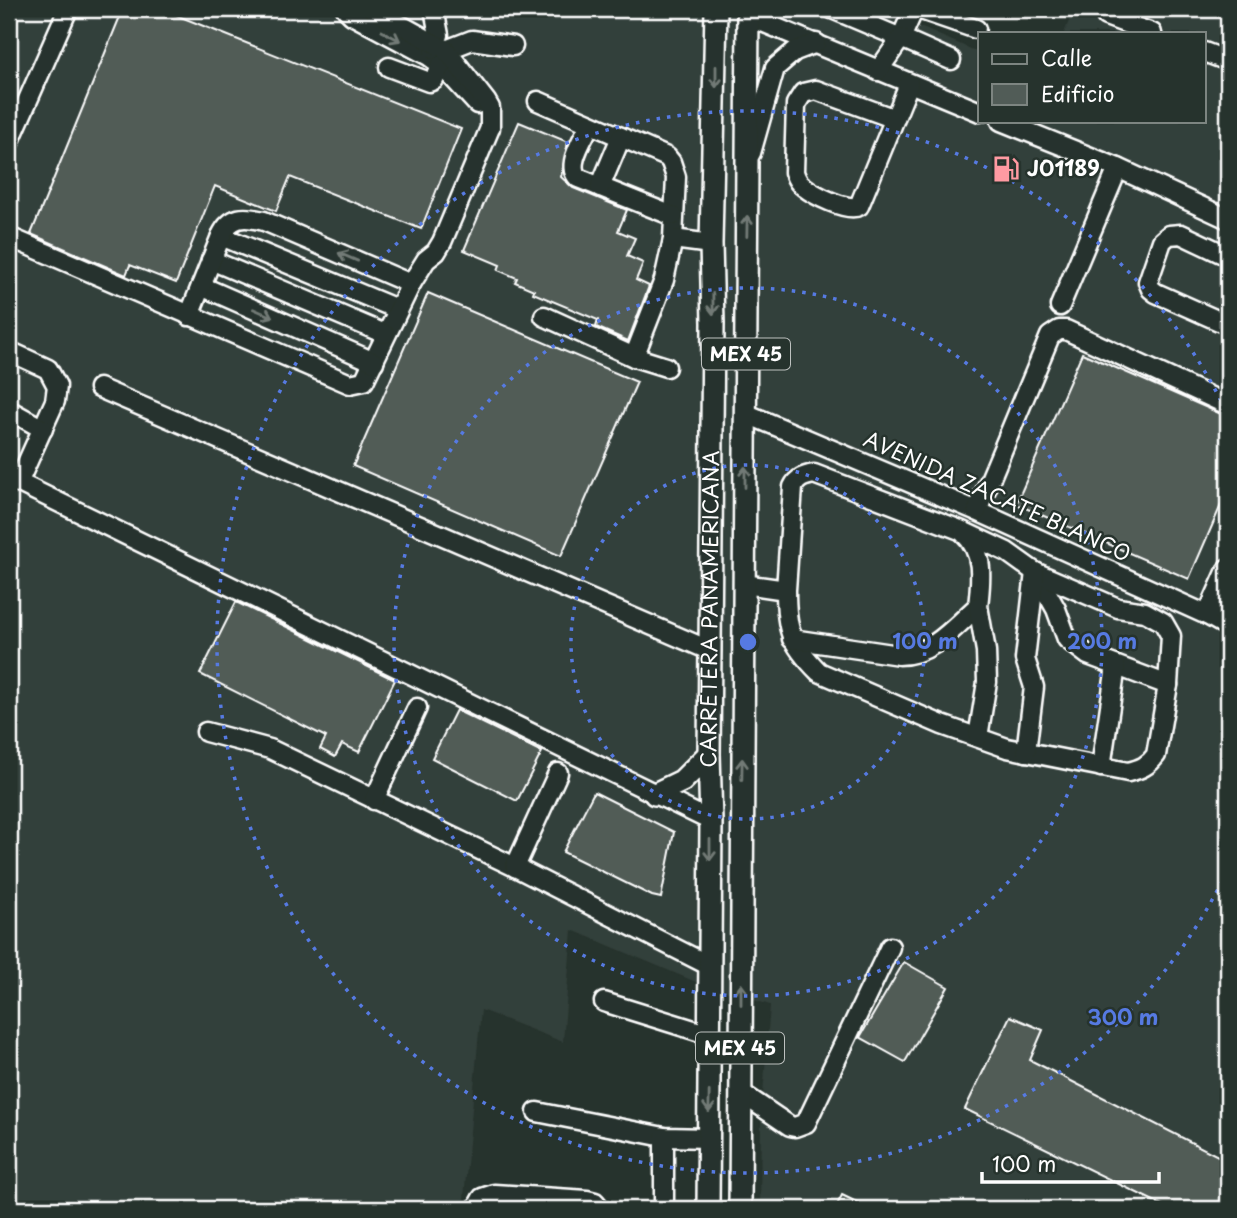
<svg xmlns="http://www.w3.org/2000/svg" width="1237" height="1218" viewBox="0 0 1237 1218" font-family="'Playpen Sans',sans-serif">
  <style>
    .built { fill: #333f3a }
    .building { fill: #515c57; stroke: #fff; stroke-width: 2 }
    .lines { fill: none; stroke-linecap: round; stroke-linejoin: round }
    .minor-casing { stroke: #fff; stroke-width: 23 }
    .major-casing { stroke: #fff; stroke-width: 26 }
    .minor { stroke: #26332d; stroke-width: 18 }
    .major { stroke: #26332d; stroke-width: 21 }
    .oneway { stroke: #727a76 }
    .ring { fill: none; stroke: #567ae2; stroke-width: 3.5; stroke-dasharray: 3.5 7 }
    .labels { text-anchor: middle; stroke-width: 5; stroke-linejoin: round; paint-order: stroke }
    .shield { fill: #26332d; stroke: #bec2c0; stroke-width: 2 }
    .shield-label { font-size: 19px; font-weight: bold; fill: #fff }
    .poi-label { font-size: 21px; font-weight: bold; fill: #fff; stroke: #26332d; text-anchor: start }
    .street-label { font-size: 21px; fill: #fff; stroke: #26332d }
    .centre { fill: #567ae2; stroke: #26332d; stroke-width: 3.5 }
    .ring-label { font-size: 21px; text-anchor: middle; font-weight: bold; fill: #567ae2; stroke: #26332d; stroke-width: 5; stroke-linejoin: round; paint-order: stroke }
  </style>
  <rect width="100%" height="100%" fill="#26332d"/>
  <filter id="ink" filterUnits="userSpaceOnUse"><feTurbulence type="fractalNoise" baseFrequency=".0143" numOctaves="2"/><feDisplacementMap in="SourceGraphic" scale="14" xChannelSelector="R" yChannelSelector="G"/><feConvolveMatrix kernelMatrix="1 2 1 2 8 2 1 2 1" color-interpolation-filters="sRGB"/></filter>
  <g filter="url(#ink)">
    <polygon class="built" points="9,9 879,9 980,53 980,121 1204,121 1204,33 1064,33 1074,9 1196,9 1228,23 1228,1209 760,1209 761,1120 770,1005 696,982 572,930 563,1042 481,1010 463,1209 9,1209"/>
    <g class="building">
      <polygon points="123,9 161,9 461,129 421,229 290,177 276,211 215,186 176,283 130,265 126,275 31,234"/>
      <polygon points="519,122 568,142 561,177 573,188 627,210 618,231 635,238 627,256 643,263 636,280 649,286 628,341 596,327 598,320 533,293 534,290 515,282 517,278 498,270 500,265 464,250"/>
      <polygon points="428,293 637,382 561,556 353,466"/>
      <polygon points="1082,353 1228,417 1228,489 1189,579 1016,504"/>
      <polygon points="236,602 395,680 359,752 342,744 335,757 320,749 326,737 200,674"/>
      <polygon points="456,710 542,752 517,801 432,758"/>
      <polygon points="594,792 674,832 661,898 652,896 563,852"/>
      <polygon points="904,962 948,987 905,1062 860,1037"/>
      <polygon points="1010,1016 1043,1030 1030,1060 1228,1161 1228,1209 1170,1209 965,1109"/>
      <polygon points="842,1195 871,1209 835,1209"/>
    </g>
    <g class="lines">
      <g class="minor-casing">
        <g id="minor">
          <polyline points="346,9 352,15 429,56 441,65 477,104"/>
          <polyline points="832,9 901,38 914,9"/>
          <polyline points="918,9 976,29"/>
          <polyline points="748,16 980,112"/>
          <polyline points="1106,16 1152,33"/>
          <polyline points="433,50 439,35 434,9"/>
          <polyline points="446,50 472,40 513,46"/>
          <polyline points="1204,52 1228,61"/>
          <polyline points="389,67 429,82 434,80 441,65"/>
          <polyline points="878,71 901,38 951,60"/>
          <polyline points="538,101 667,157 671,162 676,177 673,239 664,280 634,357"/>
          <path d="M895,119L816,90L803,93L796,104L794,172C796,178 798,183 803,186C814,195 847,212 859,206L909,84"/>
          <polyline points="1001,121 1118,168 1228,219"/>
          <path d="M590,124C584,138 565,165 578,178L673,216"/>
          <polyline points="9,143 68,9"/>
          <polyline points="751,153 775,68 795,51 816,43"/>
          <polyline points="600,187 621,137"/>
          <polyline points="221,236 397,309"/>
          <polyline points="9,237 350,384 364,381 411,284 426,260 436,252 442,242 490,128 490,108 486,101 446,50 372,9"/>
          <polyline points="673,239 711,244"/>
          <polyline points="1221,253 1181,234 1169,235 1162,241 1148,282 1151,289 1156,293 1228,325"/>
          <polyline points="211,260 385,334"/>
          <polyline points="201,286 374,362"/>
          <polyline points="1060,306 1118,168"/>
          <path d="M189,316L221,236C231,215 244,216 264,221L411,284"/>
          <polyline points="544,316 634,357 666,367"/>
          <polyline points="9,351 48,369 57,386 55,401 18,483"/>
          <polyline points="99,388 711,651"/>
          <polyline points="9,410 43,429"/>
          <polyline points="745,413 977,511 1207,615 1228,627"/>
          <polyline points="9,478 711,821"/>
          <polyline points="977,511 1050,336 1059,330 1066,330 1228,405"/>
          <polyline points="1035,572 1056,609 1067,639 1088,655 1168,685"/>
          <path d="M744,584L786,590C786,630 790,643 819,672L942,725L1007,748L1128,772C1141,769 1148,766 1156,755L1168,685L1171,636L1163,622L1145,612L1118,608L1035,572L1007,552L960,530L814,474C804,476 797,478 793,487L786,590"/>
          <polyline points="1207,615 1228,568"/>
          <path d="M792,639L899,655C933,655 954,627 978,606C981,580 985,552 963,532"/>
          <polyline points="206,732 270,749 515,867 710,966"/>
          <polyline points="978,737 987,682 986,651 978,606"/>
          <polyline points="1026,752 1034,687 1025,659 1035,572"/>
          <polyline points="1101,767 1116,666"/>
          <polyline points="374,800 417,708"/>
          <polyline points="515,867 558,773"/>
          <polyline points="604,1002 710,1035"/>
          <polyline points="740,1092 790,1126 795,1127 806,1123 890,947"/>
          <polyline points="537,1112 664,1137 709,1138"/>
          <polyline points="664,1137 664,1209"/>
          <polyline points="476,1209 482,1198 494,1194 587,1200 595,1202 601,1209"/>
        </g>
      </g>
      <g class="major-casing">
        <g id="major">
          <polyline points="655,794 682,781 709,754"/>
          <path id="s1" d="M708,1209L711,821L709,754L713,323L711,244L716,9"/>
          <polyline points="740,1209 748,9"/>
        </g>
      </g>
      <use href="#minor" class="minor"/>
      <use href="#major" class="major"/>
    </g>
    <defs><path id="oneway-shaft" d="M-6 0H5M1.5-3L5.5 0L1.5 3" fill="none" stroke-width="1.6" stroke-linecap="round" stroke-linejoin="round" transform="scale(1.75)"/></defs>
    <g class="oneway">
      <use href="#oneway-shaft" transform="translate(391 36) rotate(28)"/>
      <use href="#oneway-shaft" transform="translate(716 77) rotate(90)"/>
      <use href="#oneway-shaft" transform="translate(747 226) rotate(-89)"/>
      <use href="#oneway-shaft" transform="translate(348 257) rotate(-157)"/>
      <use href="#oneway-shaft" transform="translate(713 304) rotate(89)"/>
      <use href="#oneway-shaft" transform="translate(263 313) rotate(24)"/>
      <use href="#oneway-shaft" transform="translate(745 477) rotate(-90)"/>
      <use href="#oneway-shaft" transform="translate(742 769) rotate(-89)"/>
      <use href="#oneway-shaft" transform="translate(710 850) rotate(90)"/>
      <use href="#oneway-shaft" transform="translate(741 994) rotate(-90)"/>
      <use href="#oneway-shaft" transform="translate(709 1102) rotate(91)"/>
    </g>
  </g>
  <g class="ring">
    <circle cx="748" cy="642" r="177"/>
    <circle cx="748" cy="642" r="354"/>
    <path d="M1227 871A531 531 0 1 1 1227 413"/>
  </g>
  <defs>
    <g id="fuel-bare" transform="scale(2.1)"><path d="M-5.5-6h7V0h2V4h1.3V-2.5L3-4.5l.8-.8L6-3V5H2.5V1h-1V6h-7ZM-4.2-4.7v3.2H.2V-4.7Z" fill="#ff9aa2" stroke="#26332d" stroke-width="2.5" paint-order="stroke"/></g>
  </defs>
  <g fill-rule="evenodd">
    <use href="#fuel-bare" x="1006" y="169"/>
  </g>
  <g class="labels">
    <g class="shield">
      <rect x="702" y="338.5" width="88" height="31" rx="5"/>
      <rect x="696" y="1032.5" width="88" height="31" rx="5"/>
    </g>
    <g class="shield-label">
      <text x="746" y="361">MEX 45</text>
      <text x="740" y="1055">MEX 45</text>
    </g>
    <g class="poi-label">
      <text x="1027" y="176">J01189</text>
    </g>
    <g class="street-label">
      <text transform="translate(997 497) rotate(24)" y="7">AVENIDA ZACATE BLANCO</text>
      <text dy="7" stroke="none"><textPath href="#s1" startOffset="600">CARRETERA PANAMERICANA</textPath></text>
    </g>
  </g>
  <circle cx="748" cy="642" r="10" class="centre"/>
  <g class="ring-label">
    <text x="925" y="649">100 m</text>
    <text x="1102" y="649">200 m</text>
    <text x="1123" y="1025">300 m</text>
  </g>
  <rect width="1237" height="1218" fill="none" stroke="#26332d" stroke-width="35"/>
  <rect x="18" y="18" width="1202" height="1183" fill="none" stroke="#fff" stroke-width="2.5" filter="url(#ink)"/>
  <rect x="978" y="32" width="228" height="91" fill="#26332d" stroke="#7d8581" stroke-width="2"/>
  <rect x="992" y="54" width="35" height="10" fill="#26332d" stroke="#7d8581" stroke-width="2"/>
  <text x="1041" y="66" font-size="21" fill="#ffffff">Calle</text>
  <rect x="992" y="84" width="35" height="21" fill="#515c57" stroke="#7d8581" stroke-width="2"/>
  <text x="1041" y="102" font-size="21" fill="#ffffff">Edificio</text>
  <path d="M982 1172v10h177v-10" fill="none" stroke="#ffffff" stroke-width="3.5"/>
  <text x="992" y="1172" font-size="21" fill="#ffffff" stroke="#26332d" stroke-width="5" paint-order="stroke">100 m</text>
</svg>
